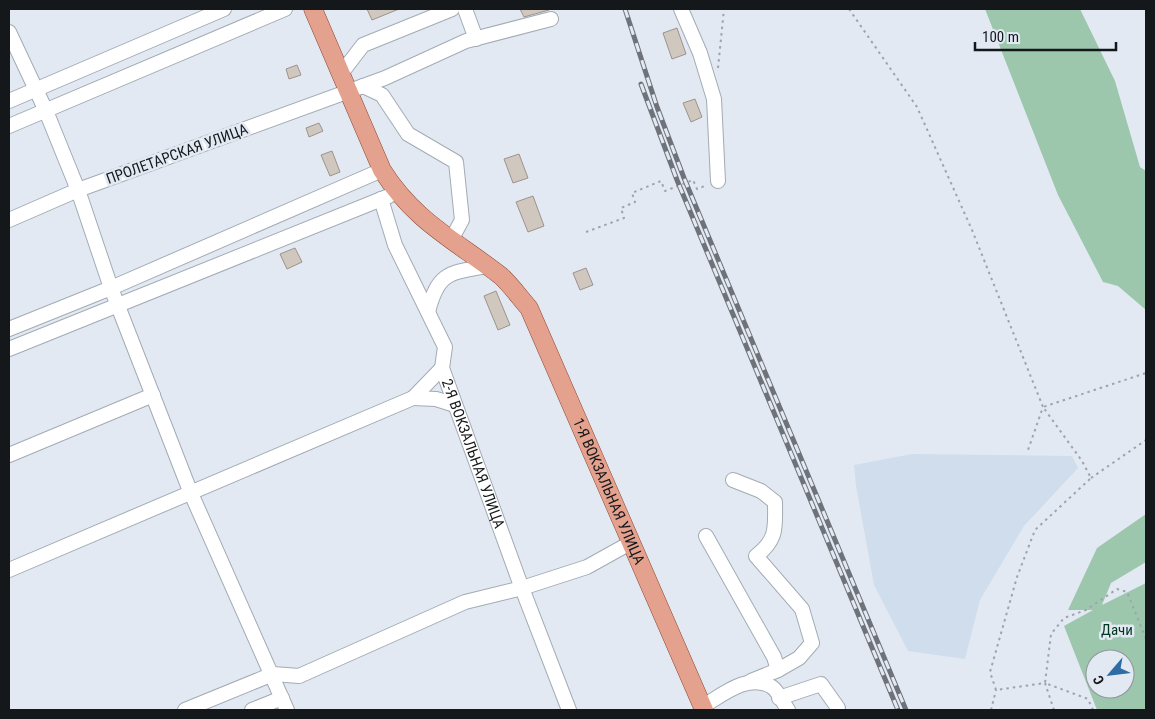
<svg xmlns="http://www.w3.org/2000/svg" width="1155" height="719" viewBox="0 0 1155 719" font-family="'Roboto Condensed',sans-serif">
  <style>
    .built { fill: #d0ddec }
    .green { fill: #9cc7ad; fill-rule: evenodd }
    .building { fill: #d0c7be; stroke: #9c938b }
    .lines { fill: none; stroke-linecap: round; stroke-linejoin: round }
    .minor-casing { stroke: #a3abb4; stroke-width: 16 }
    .major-casing { stroke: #8f4834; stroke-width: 19 }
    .path { stroke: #9ea4ac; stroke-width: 2; stroke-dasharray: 2.5 4; stroke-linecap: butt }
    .minor { stroke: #fff; stroke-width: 14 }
    .major { stroke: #e3a18e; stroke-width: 18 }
    .rail-casing { stroke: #6f7379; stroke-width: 5 }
    .rail { stroke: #e2e9f3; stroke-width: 3; stroke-dasharray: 9; stroke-linecap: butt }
    .labels { text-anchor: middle; stroke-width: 5; stroke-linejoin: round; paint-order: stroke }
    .street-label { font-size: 15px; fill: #15181b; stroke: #e2e9f3 }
    .park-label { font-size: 15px; fill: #00361e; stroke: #e2e9f3 }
  </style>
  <rect width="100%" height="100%" fill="#e2e9f3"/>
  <polygon class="built" points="912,454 1072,456 1078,468 1024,526 980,600 965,659 908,651 874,585 856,486 854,465"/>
  <g class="green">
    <polygon points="985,9 1080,9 1115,81 1140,167 1146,171 1146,310 1118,286 1103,282 1058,195"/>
    <path d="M1146,514V562L1111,583L1102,605L1146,583V710H1097L1064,626L1093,610H1068L1097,548ZM1095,659H1125V689H1095Z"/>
  </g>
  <g class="building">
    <polygon points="367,9 399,9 372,20"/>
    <polygon points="520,9 549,9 549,10 524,17"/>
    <polygon points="677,28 686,54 672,59 663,33"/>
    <polygon points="297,65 301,75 289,79 286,69"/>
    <polygon points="695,99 702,117 691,122 683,103"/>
    <polygon points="319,123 323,131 309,137 306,128"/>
    <polygon points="332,151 340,172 330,176 321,155"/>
    <polygon points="519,154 528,178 513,183 504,159"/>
    <polygon points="533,196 544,226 528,232 516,202"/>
    <polygon points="295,248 302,262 287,269 280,254"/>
    <polygon points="586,268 593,285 580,290 573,273"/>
    <polygon points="496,291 510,325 498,330 484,296"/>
  </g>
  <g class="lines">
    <g class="minor-casing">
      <g id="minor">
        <polyline points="465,9 476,39"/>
        <polyline points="681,9 700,53 714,99 718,181"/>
        <polyline points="9,32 46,111 78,190 111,288 190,491 287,710"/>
        <polyline points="340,75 363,45 452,9"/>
        <polyline points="363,86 382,95 408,134 456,162 462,220 451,240"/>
        <polyline points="9,101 224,9"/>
        <polyline points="9,126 285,9"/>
        <path id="s1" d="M381,199L395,245L445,347L442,368L520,583L569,710"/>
        <polyline points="9,220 78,190 385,78 466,41 551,19"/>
        <path d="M428,312C438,272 449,273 487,266"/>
        <polyline points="9,329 111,288 382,170"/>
        <polyline points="9,349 389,196"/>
        <polyline points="413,398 436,399 455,405"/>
        <polyline points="9,455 153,395"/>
        <path d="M733,480L761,491L775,502C775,527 778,539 756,556L802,609L812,643L799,658L778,670"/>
        <polyline points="706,536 774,657 778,670 751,681"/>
        <polyline points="9,570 413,398 442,368"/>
        <polyline points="779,698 821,684 838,708"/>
        <path d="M702,707C722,695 749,672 772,687C778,691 784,704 788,710"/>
        <polyline points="185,710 273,674 299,676 465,602 522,588 587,567 632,542"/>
        <polyline points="252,710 282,698"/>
      </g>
    </g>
    <g class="major-casing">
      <g id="major">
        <path id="s2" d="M313,9L382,170C414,221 456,241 501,276C511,285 520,298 529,308L704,710"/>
      </g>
    </g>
    <g class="path">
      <polyline points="849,9 917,107 972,230 1043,407 1028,450"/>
      <polyline points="718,68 724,9"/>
      <polyline points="586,232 624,218 621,208 635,202 632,193 661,181 665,191 693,180 697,189 707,185"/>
      <polyline points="1091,478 1146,440"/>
      <polyline points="991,710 996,690"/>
      <polyline points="1054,710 1045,683 996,690 990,672 1017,577 1035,530 1091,478 1082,461 1043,407 1146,373"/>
      <polyline points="1093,710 1088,699 1045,683 1051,634 1064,618 1086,610 1117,589 1127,592 1146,639"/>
    </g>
    <use href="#minor" class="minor"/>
    <use href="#major" class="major"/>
    <g class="rail-casing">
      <g id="rail">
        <polyline points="625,9 657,107 684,178 906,710"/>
        <polyline points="641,84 677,180 898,710"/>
      </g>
    </g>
    <use href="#rail" class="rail"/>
  </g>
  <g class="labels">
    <g class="street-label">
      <text transform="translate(177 154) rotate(-20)" y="5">ПРОЛЕТАРСКАЯ УЛИЦА</text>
      <text dy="5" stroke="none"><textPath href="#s1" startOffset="274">2-Я ВОКЗАЛЬНАЯ УЛИЦА</textPath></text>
      <text dy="5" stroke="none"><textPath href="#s2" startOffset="578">1-Я ВОКЗАЛЬНАЯ УЛИЦА</textPath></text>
    </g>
    <g class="park-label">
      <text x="1117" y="635">Дачи</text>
    </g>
  </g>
  <rect width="1155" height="719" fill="none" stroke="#15181b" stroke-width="20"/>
  <g transform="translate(1110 674) rotate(242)"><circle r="24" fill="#e2e9f3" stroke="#90959d"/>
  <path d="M0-4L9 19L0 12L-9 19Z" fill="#2e6ca3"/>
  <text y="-8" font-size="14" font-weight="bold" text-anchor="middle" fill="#15181b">С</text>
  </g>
  <path d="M975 42v8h141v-8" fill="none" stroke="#15181b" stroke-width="2.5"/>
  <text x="982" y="42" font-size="15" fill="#15181b" stroke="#e2e9f3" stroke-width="4" paint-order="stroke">100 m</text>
</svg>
